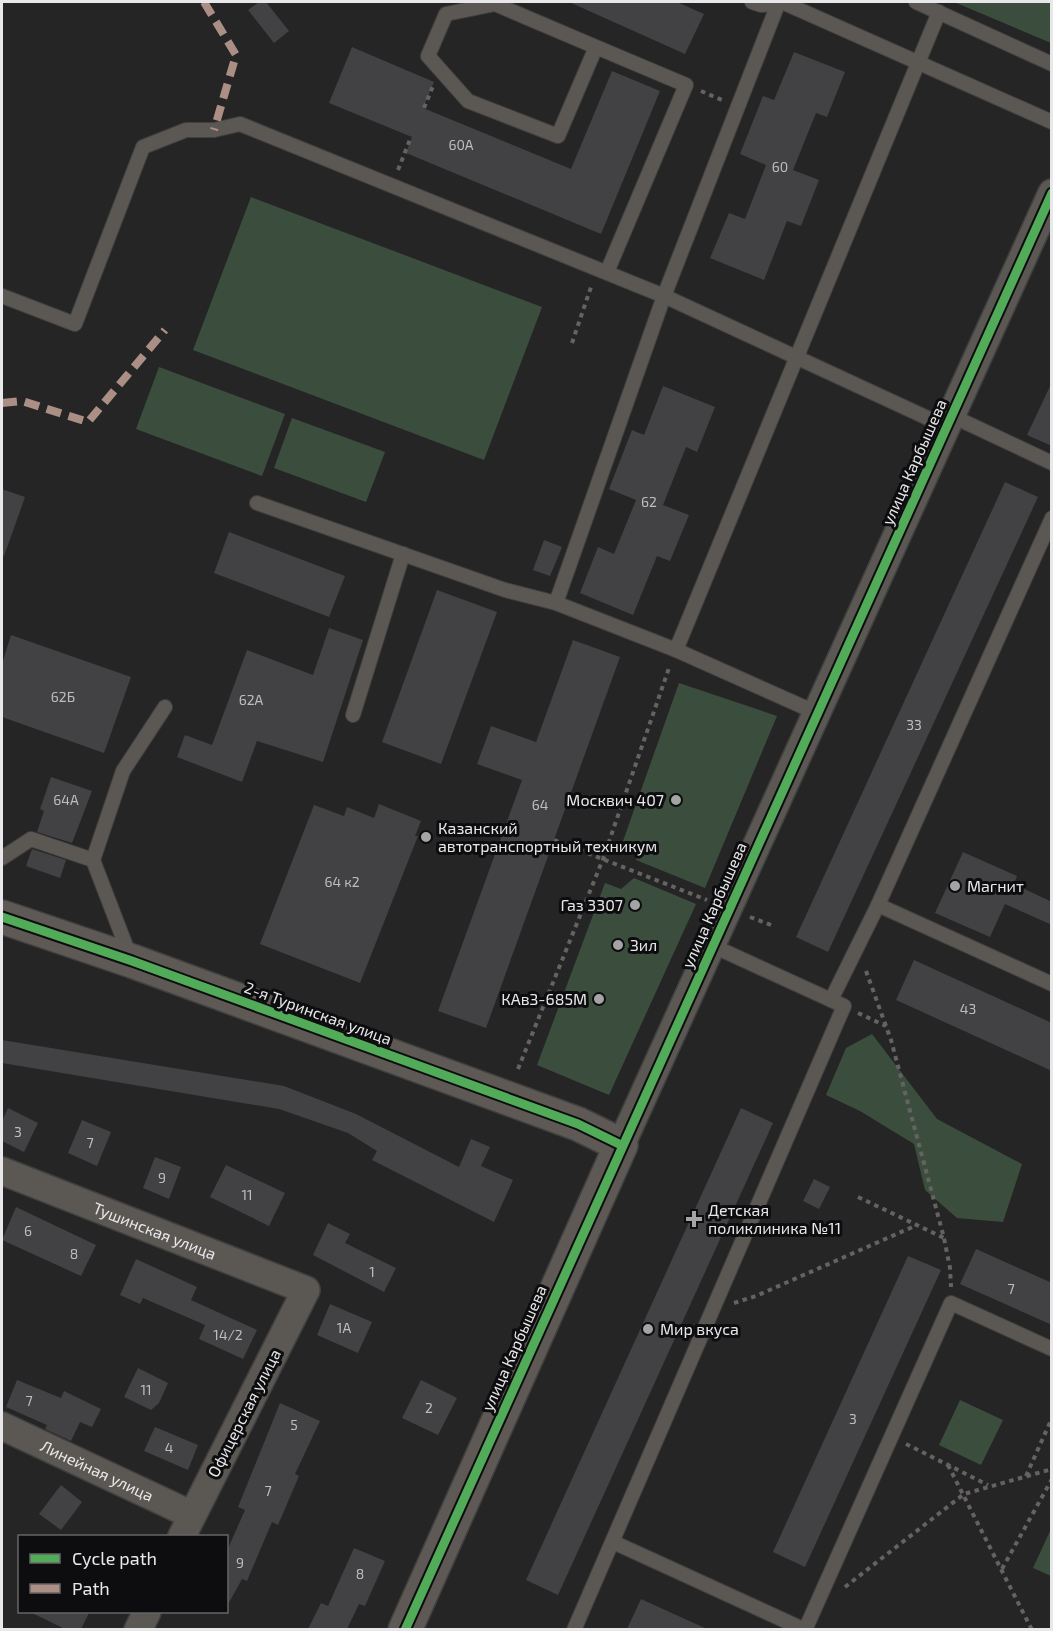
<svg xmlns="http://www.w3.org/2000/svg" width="1053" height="1631" viewBox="0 0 1053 1631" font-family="'Exo 2',sans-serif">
	<rect width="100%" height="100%" fill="#252526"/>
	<g fill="#3b4e3e">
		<polygon points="954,2 1051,2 1051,43"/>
		<polygon points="251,197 542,307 484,460 193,350"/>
		<polygon points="159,367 285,414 262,476 136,429"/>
		<polygon points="292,418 385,452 366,502 274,468"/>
		<polygon points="679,683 777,716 705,888 636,860 636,848 623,841"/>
		<polygon points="634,878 696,904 609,1095 537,1065 605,883 621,889"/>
		<polygon points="872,1034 937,1119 1022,1164 1003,1222 957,1218 925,1190 914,1144 860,1111 826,1095 846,1048"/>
		<polygon points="960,1400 1003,1420 981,1465 939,1445"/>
		<polygon points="1051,1529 1052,1576 1051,1576 1033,1568"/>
	</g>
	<g fill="#424143">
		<polygon points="259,2 266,2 289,31 274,43 248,10"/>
		<polygon points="569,2 677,2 704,14 685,54"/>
		<polygon points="352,47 434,82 423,108 571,169 612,71 660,91 601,234 406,153 412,137 329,103"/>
		<polygon points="794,52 845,72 827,117 816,113 793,170 819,180 801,226 787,221 764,280 710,258 729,213 745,219 766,165 740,154 763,96 774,100"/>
		<polygon points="1052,382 1052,446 1027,435"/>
		<polygon points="663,386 715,407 697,452 686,447 663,505 689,515 670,561 657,556 633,615 580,593 598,547 614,554 636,500 609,489 632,430 644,435"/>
		<polygon points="1005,482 1038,497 828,952 796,937"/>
		<polygon points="2,489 25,497 4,556 2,555"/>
		<polygon points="229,532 345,576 329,617 214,573"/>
		<polygon points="544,540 562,547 550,576 533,570"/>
		<polygon points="437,590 497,612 441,764 382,742"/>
		<polygon points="329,628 363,640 323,762 257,741 242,782 177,757 185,735 212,745 247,650 313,675"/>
		<polygon points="11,635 131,677 104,753 2,717 2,664"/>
		<polygon points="573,640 620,657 486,1028 438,1011 522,780 477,764 491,726 536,742"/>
		<polygon points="51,777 92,791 72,843 37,832 44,811 40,809"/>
		<polygon points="379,804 421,821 415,836 418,836 360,983 260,944 314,805 344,816 347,807 374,818"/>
		<polygon points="32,849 66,860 60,878 26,866"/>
		<polygon points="963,852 1017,876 1014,884 1052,902 1052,925 1005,904 990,937 935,913"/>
		<polygon points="914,960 1052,1023 1052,1071 896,1000"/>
		<polygon points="2,1040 284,1086 356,1114 459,1167 471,1139 490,1147 481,1166 513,1180 494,1222 372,1160 377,1151 348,1133 279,1109 2,1063"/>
		<polygon points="8,1108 38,1123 24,1152 2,1141 2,1121"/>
		<polygon points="741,1108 773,1123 558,1595 526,1580"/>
		<polygon points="82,1120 111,1132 97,1166 68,1153"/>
		<polygon points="155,1157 181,1167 169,1199 143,1188"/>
		<polygon points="226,1165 285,1193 269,1226 210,1197"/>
		<polygon points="814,1179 830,1187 819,1209 803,1201"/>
		<polygon points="16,1207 96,1245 81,1276 2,1240"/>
		<polygon points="328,1223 350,1234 345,1243 396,1268 384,1292 313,1255"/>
		<polygon points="976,1249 1052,1283 1052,1325 960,1284"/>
		<polygon points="908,1256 941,1270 805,1567 773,1552"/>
		<polygon points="136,1259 197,1287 191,1300 257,1330 243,1359 199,1339 205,1325 143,1298 140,1304 120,1295"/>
		<polygon points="330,1304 372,1322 358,1353 317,1335"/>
		<polygon points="138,1368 168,1383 159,1403 151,1410 124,1397"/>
		<polygon points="17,1380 61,1398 64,1391 101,1409 92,1427 80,1422 71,1441 45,1429 47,1425 6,1407"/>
		<polygon points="421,1380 457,1398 438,1435 402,1418"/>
		<polygon points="280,1403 320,1421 295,1474 299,1476 278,1525 272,1522 247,1581 242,1579 226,1608 226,1553 245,1510 238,1507"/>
		<polygon points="155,1427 198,1445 188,1470 144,1451"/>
		<polygon points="61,1485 82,1502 61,1530 39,1514"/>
		<polygon points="354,1548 385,1561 365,1606 359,1604 347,1629 308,1629 321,1603 328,1606"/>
		<polygon points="641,1599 707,1629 627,1629"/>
		<polygon points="28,1611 90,1611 81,1629 65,1629"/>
	</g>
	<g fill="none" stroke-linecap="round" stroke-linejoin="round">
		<g stroke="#404041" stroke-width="16">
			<g id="lane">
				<polyline points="752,2 761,5 778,4"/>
				<polyline points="916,2 1052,64"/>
				<polyline points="596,47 495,4 446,14 428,56 468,101 558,136 596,47 686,85 607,272"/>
				<polyline points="2,296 75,324 143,147 186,130 214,130 240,124 664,296 947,427"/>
				<polyline points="952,416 1052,463"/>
				<polyline points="257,503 505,590 556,603 676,650 817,713"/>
				<polyline points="556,603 664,296 778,4 782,2 1052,122"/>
				<polyline points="676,650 939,12"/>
				<polyline points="353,715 403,554"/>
				<polyline points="2,858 31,839 93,860 131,959"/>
				<polyline points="93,860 123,771 165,707"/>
				<polyline points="878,905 1052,984"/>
				<polyline points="713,946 831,1000 878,905 1052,518"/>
				<polyline points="613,1542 803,1629"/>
				<polyline points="574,1630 844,1006 831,1000"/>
				<polyline points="805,1630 951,1303 1052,1349"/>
			</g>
		</g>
		<g stroke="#404041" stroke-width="30">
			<g id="street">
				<polyline points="621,1145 1052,193"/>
				<path id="s1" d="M2,1171L306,1290L182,1536"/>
				<path id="s2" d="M2,1426L192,1515"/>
				<polyline points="138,1630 147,1612"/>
			</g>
		</g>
		<g stroke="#404041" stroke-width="36">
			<polyline id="secondary" points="2,917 132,961 578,1124 621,1145 405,1630"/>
		</g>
		<g stroke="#656261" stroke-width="4" stroke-dasharray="4.5 4.5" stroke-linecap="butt">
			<polyline points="701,91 722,100"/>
			<polyline points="424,108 433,86"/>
			<polyline points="398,170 411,137"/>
			<polyline points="572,343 592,284"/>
			<polyline points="554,840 707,900"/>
			<polyline points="750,917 771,925"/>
			<polyline points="866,971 891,1040 944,1238 950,1268 951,1287"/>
			<polyline points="858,1013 886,1026"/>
			<polyline points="518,1069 603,859 670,665"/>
			<polyline points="858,1197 944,1238"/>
			<polyline points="734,1303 756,1296 917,1225"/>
			<polyline points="906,1444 988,1485"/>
			<polyline points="948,1465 1032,1630"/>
			<polyline points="1026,1476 1052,1418"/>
			<polyline points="1002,1569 1052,1479"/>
			<polyline points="845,1587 964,1494 1052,1469"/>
		</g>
		<use href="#lane" stroke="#5b5854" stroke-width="14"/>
		<use href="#street" stroke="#5b5854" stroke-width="27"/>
		<use href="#secondary" stroke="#5e5955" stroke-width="33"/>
		<g stroke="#ac8f84" stroke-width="8" stroke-dasharray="15 8" stroke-linecap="butt">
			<polyline points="204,2 236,55 214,130"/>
			<polyline points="2,403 22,401 88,422 165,330"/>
		</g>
		<g stroke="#0d0d0f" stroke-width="13">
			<g id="cycleway">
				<polyline points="2,917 132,961 578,1124 621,1145"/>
				<polyline points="405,1630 1052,193"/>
			</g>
		</g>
		<use href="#cycleway" stroke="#51ab58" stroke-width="9"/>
	</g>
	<g fill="#a4a4a5" stroke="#0d0d0f" stroke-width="2">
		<circle cx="676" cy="800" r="6"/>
		<circle cx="426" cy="837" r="6"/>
		<circle cx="955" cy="886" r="6"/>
		<circle cx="635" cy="905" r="6"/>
		<circle cx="618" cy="945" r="6"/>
		<circle cx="599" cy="999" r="6"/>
		<path d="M691 1210h6v6h6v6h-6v6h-6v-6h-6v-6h6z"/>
		<circle cx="648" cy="1329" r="6"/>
	</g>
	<g text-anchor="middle" stroke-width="6" stroke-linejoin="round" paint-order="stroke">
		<g font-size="14" fill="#bebec0">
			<text x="461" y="150">60А</text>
			<text x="780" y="172">60</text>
			<text x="649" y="507">62</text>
			<text x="63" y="702">62Б</text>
			<text x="251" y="705">62А</text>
			<text x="914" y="730">33</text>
			<text x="66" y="805">64А</text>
			<text x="540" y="810">64</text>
			<text x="342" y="887">64 к2</text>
			<text x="968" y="1014">43</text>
			<text x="18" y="1137">3</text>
			<text x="90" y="1148">7</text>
			<text x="162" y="1183">9</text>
			<text x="247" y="1200">11</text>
			<text x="28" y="1236">6</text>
			<text x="74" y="1259">8</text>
			<text x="372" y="1277">1</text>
			<text x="1011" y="1294">7</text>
			<text x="344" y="1333">1А</text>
			<text x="228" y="1340">14/2</text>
			<text x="146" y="1395">11</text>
			<text x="29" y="1406">7</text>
			<text x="429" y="1413">2</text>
			<text x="853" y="1424">3</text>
			<text x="294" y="1430">5</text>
			<text x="169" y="1453">4</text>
			<text x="268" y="1496">7</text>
			<text x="240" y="1568">9</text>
			<text x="360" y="1579">8</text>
		</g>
		<g font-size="16" fill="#e8e8ea" stroke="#0d0d0f">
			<text transform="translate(914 462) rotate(-66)" y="6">улица Карбышева</text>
			<text transform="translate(714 905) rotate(-66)" y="6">улица Карбышева</text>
			<text transform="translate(318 1013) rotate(20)" y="6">2-я Туринская улица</text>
			<text dy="6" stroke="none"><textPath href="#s1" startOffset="164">Тушинская улица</textPath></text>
			<text transform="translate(514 1348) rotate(-66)" y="6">улица Карбышева</text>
			<text transform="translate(244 1413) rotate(-63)" y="6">Офицерская улица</text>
			<text dy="6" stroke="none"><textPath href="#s2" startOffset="105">Линейная улица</textPath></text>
		</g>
		<g font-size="16" fill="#e8e8ea" stroke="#0d0d0f" text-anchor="start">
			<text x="664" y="806" text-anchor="end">Москвич 407</text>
			<text x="438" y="834">Казанский<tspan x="438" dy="18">автотранспортный техникум</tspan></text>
			<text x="967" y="892">Магнит</text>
			<text x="623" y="911" text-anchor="end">Газ 3307</text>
			<text x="630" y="951">Зил</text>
			<text x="587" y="1005" text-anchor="end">КАвЗ-685М</text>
			<text x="708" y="1216">Детская<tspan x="708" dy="18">поликлиника №11</tspan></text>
			<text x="660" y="1335">Мир вкуса</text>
		</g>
	</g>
	<rect width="1053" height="1631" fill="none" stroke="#e8e8ea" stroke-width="6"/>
	<rect x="18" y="1535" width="210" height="78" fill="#0d0d0f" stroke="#656567" stroke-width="1.5"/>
	<rect x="30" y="1554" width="30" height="9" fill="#51ab58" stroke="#656567" stroke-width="1.5"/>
	<text x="72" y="1565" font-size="18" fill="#e8e8ea">Cycle path</text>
	<rect x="30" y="1584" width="30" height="9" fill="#ac8f84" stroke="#656567" stroke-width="1.5"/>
	<text x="72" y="1595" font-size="18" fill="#e8e8ea">Path</text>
</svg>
